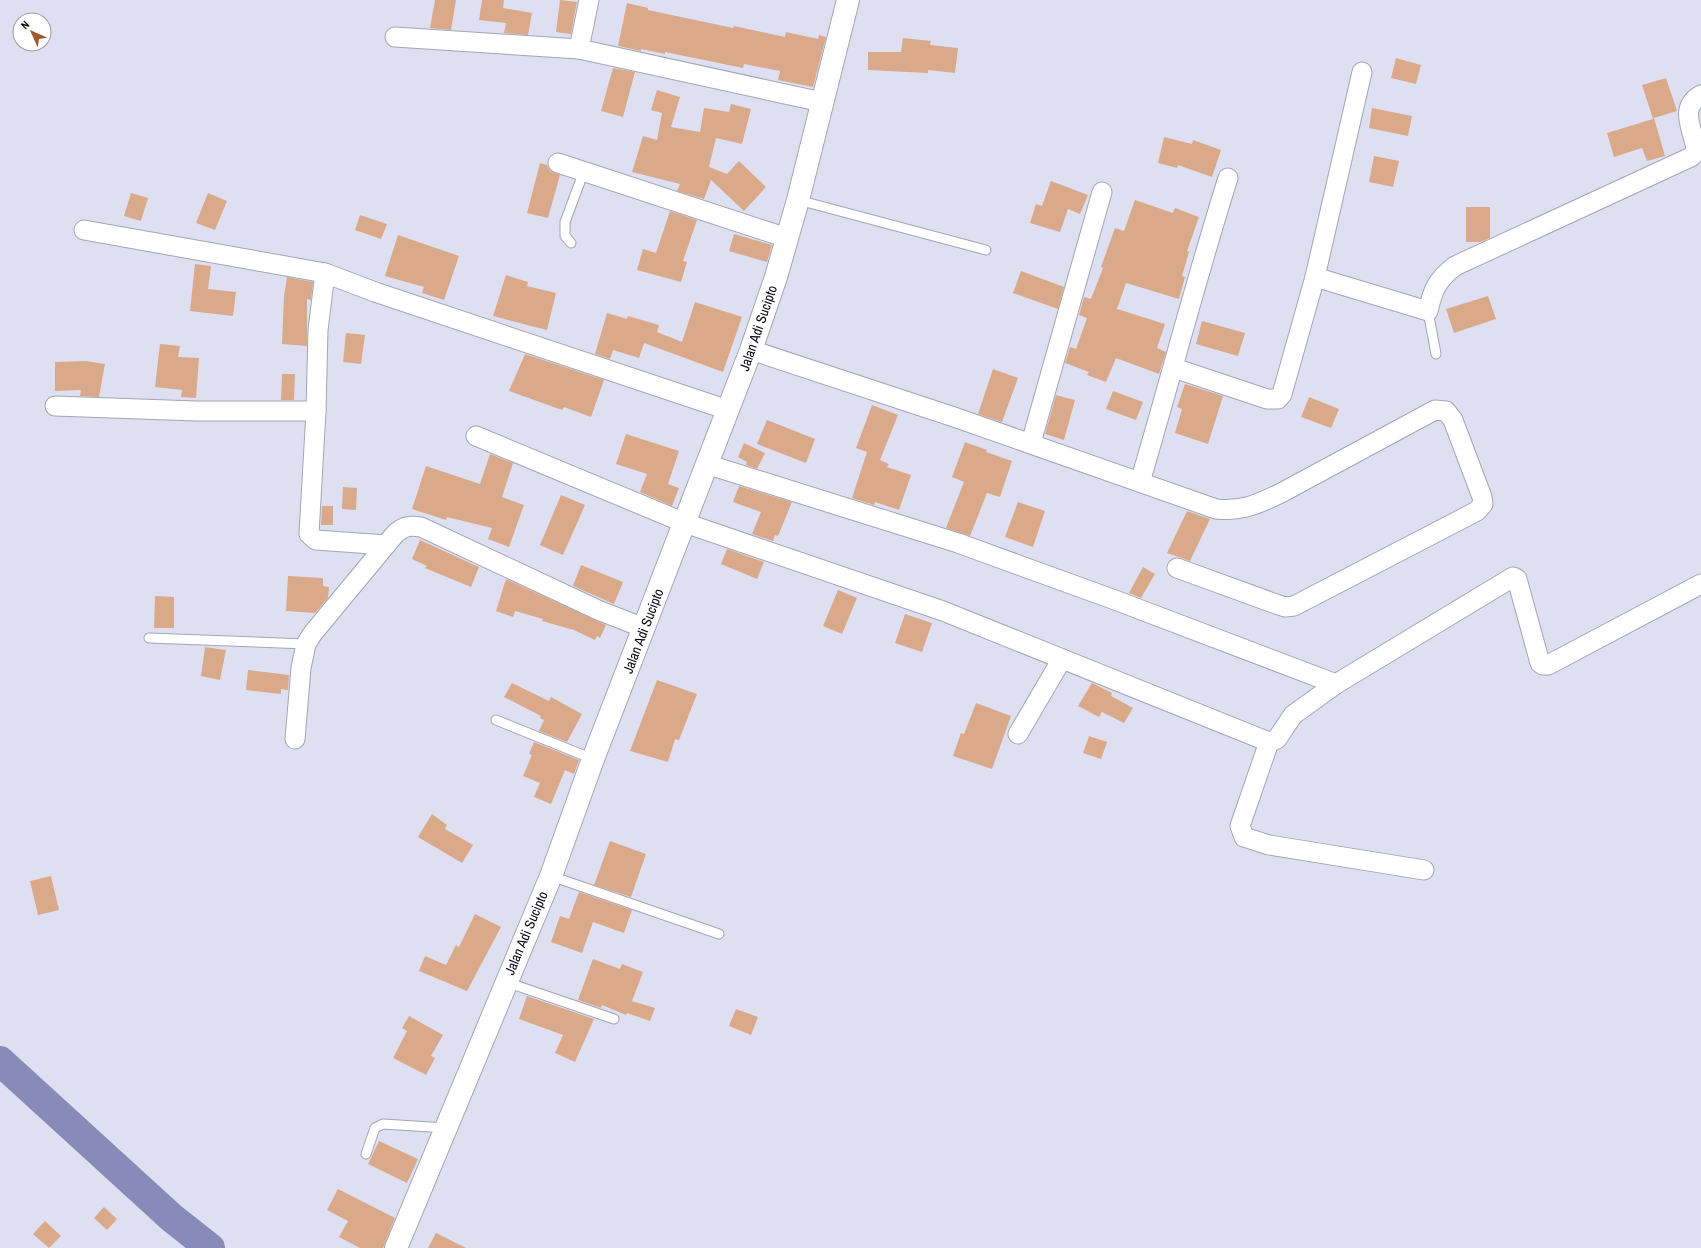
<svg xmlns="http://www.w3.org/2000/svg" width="1701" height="1248" viewBox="0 0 1701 1248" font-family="'Archivo Narrow',sans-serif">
	<rect width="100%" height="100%" fill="#dee0f1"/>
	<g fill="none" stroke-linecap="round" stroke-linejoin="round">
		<polyline stroke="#888bba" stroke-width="30" points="0,1061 172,1218 210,1248"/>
	</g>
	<g fill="#d9a98a">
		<polygon points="435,0 456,0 451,30 430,28"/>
		<polygon points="482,0 504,0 503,8 532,13 528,35 504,33 506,23 479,20"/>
		<polygon points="560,0 577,2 571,34 556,32"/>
		<polygon points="627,3 648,8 648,10 733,28 734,26 785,37 786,32 818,39 819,35 826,37 813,87 778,80 780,71 744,64 743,68 665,52 665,54 641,49 641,51 618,46"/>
		<polygon points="903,38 931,41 930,45 958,48 955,73 928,70 928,73 868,70 868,52 901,52"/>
		<polygon points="1396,58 1421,65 1416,84 1391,78"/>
		<polygon points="613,68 635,72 623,117 601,111"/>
		<polygon points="1666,78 1677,111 1654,118 1665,156 1647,161 1642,148 1614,157 1607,133 1653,119 1642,85"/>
		<polygon points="657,90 680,97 671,127 700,132 704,108 729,112 731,104 751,109 742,144 716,138 709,167 727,174 739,161 766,187 744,211 711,180 704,199 677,191 680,184 632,172 643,136 657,140 662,113 651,110"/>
		<polygon points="1372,108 1412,116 1408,136 1369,128"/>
		<polygon points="1164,137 1192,144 1193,140 1221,150 1212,177 1178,165 1177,168 1158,163"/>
		<polygon points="1374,156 1399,161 1393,187 1369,182"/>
		<polygon points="540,163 547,165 550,171 560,175 548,218 527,213"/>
		<polygon points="1051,181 1088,195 1080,214 1068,209 1060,232 1030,223 1036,204 1042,206"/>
		<polygon points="131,193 148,198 141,221 124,216"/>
		<polygon points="208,193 227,201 215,230 196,223"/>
		<polygon points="1135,200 1173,213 1175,208 1199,217 1187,251 1189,252 1182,276 1185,277 1179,299 1126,283 1117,309 1165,324 1157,348 1166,352 1159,374 1116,358 1106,382 1087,375 1089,372 1065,363 1070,347 1076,349 1087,318 1079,315 1084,297 1091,299 1103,268 1101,267 1115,228 1124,231"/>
		<polygon points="1466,207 1490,207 1490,238 1480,242 1466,242"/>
		<polygon points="670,211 697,220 683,261 687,262 681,282 637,270 643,249 656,253"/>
		<polygon points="360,215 387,224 381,239 355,230"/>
		<polygon points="734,234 772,245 767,262 729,251"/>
		<polygon points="398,235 459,256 444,300 422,293 424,287 385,276"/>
		<polygon points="195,264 211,266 208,289 236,292 233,316 190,311"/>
		<polygon points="1021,271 1064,287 1058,309 1013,293"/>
		<polygon points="506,275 528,282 527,286 556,293 547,330 493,316"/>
		<polygon points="287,277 313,282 311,300 307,299 307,346 282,344 284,296"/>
		<polygon points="1488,296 1496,319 1454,333 1446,309"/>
		<polygon points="695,302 742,317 723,372 644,343 639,358 613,350 610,359 595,354 607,313 627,319 628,316 659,325 657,332 682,342"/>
		<polygon points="1202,321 1245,333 1238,356 1196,344"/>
		<polygon points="346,333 365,335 361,364 343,362"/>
		<polygon points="160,344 180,346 178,357 199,358 196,398 181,397 182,390 155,387"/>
		<polygon points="525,354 604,380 591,417 564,407 562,410 509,391"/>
		<polygon points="86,361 105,364 99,397 80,396 81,390 55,391 55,362"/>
		<polygon points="993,369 1018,378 1002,422 978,414"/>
		<polygon points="282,374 295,374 294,400 281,400"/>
		<polygon points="1185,384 1223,396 1208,444 1175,433 1182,409 1177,407"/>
		<polygon points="1113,391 1143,402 1136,420 1106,409"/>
		<polygon points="1056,395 1075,400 1064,440 1045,434"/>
		<polygon points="1309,397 1339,409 1331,428 1301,417"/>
		<polygon points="872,405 898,415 880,460 889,464 887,467 911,475 899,510 875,502 874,505 852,498 867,452 856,448"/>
		<polygon points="767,420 815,439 806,463 757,444"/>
		<polygon points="626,434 679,451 668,484 679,488 672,506 640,492 647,474 616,464"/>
		<polygon points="965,442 987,450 986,452 1012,461 1000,497 987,493 970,536 946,528 964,482 952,477"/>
		<polygon points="744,443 765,453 757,469 746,465 747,462 738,457"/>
		<polygon points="490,454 513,463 502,497 524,505 509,547 488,539 492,528 447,517 446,520 412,509 426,466 480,484"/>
		<polygon points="739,486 792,502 778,536 775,535 773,541 752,534 761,512 733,502"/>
		<polygon points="343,487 357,488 356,510 342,509"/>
		<polygon points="561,495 585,505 563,555 540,545"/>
		<polygon points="1018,502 1045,511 1033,547 1005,537"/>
		<polygon points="322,506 333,506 333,525 321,525"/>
		<polygon points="1187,511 1210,519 1190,561 1167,553"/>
		<polygon points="420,540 479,567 471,587 425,568 427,566 412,559"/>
		<polygon points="727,549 764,562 757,579 721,564"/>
		<polygon points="581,565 623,582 614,604 573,586"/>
		<polygon points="1143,567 1155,574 1141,598 1129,593"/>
		<polygon points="288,576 323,578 323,586 329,587 328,598 315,613 286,611"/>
		<polygon points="506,579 606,625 600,638 597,636 595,640 574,630 542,621 543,619 515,611 513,617 496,611"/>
		<polygon points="838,590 857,598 842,634 823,626"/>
		<polygon points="155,596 174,597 174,628 154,628"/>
		<polygon points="905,614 932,623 922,652 895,643"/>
		<polygon points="205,647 226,650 220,680 201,676"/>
		<polygon points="248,670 289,675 288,690 281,689 281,694 246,690"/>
		<polygon points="657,680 697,694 679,740 675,739 668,762 630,751"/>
		<polygon points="512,683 549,701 551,697 582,714 567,742 539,731 544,720 540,718 541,716 504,697"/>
		<polygon points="1092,683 1112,693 1111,696 1133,708 1124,723 1102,712 1099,717 1078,706"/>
		<polygon points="976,703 1011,716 992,769 953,756 961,733 964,734"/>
		<polygon points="1089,736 1107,742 1101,759 1083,753"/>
		<polygon points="534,742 579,760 574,774 565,770 551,804 534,797 540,783 523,776 532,755 529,754"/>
		<polygon points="432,814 447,825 445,829 473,845 462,863 418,837"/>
		<polygon points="610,841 646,854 631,897 594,885"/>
		<polygon points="51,876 59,910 38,915 30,881"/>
		<polygon points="579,892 632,910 624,933 593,922 582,953 551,942 560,916 569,919"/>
		<polygon points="475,914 501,927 467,991 419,971 425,956 446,965 456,945 459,947"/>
		<polygon points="593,959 620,969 622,964 643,972 632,1001 655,1008 650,1021 627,1013 626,1015 602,1005 601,1008 578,1000"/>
		<polygon points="527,996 594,1019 575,1062 555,1053 563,1035 519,1019"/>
		<polygon points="736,1009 758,1017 751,1035 729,1026"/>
		<polygon points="409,1016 443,1035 431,1056 435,1058 426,1075 393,1058 407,1031 402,1028"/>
		<polygon points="379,1141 418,1159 407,1183 368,1164"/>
		<polygon points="338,1189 395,1218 383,1248 360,1248 339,1237 348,1221 327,1210"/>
		<polygon points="104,1207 117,1219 107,1230 94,1218"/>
		<polygon points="45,1221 61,1236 49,1248 33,1234"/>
		<polygon points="436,1233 466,1248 428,1248"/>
	</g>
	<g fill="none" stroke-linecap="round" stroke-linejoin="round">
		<g stroke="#a4a5b5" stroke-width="11">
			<g id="lane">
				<polyline points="798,200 986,250"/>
				<polyline points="571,243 565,236 565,222 584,171"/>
				<polyline points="1428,311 1436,354"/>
				<polyline points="149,638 306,644"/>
				<polyline points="496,720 593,759"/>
				<polyline points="551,876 719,934"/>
				<polyline points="506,982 614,1019"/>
				<polyline points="366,1154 375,1128 383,1124 446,1128"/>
			</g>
		</g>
		<g stroke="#a4a5b5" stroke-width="21">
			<g id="street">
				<polyline points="589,0 579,49 822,102"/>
				<polyline points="395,37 579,49"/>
				<polyline points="558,163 787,238"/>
				<polyline points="84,230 325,273 375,292 728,410"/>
				<path d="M1315,277L1428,311C1433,289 1437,280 1455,266L1691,157L1695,153L1696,148C1692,128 1679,107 1701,95"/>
				<path d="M751,350L954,417L1216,509C1241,512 1258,504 1281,493L1435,410L1446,411L1453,420L1482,497L1483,504L1477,511L1294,606L1285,607L1276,604L1177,568"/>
				<polyline points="1174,368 1267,399 1278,399 1282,394 1315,277 1362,72"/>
				<polyline points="55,406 196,411 316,411 318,330 325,273"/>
				<polyline points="316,411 309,534 316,540 386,545"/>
				<polyline points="476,436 685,523 943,611 1269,742 1277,739 1293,715 1336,684 1513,577 1517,579 1540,663 1543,665 1548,665 1701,584"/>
				<polyline points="1031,443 1102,192"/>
				<polyline points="706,464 958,543 1115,600 1336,684"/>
				<path d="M1140,482C1170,381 1196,279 1228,178"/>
				<polyline points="1018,734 1062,659"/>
				<path d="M295,739L301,668L306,644L313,633L395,534C404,526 410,525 421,527L598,610L644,628"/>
				<polyline points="1269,742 1240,826 1244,837 1269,845 1424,870"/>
			</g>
		</g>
		<g stroke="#a4a5b5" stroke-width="24">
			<polyline id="secondary" points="396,1248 551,876 593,759 751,350 776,277 798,200 848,0"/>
		</g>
		<use href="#lane" stroke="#fff" stroke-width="9"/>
		<use href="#street" stroke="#fff" stroke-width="19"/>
		<use href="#secondary" stroke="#fff" stroke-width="22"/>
	</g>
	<g text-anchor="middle" stroke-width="3" stroke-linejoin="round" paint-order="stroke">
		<g font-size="14" fill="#0a0b10" stroke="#fff">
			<text transform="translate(758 328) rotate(-71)" y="5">Jalan Adi Sucipto</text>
			<text transform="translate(643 631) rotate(-69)" y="5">Jalan Adi Sucipto</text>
			<text transform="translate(526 933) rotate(-67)" y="5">Jalan Adi Sucipto</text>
		</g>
	</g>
	<g transform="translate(32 32) rotate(315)"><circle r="19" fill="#ffffff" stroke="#9d9d9f"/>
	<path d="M0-3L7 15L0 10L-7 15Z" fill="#9d5b29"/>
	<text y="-6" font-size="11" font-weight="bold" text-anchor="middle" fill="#0a0b10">N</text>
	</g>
</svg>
